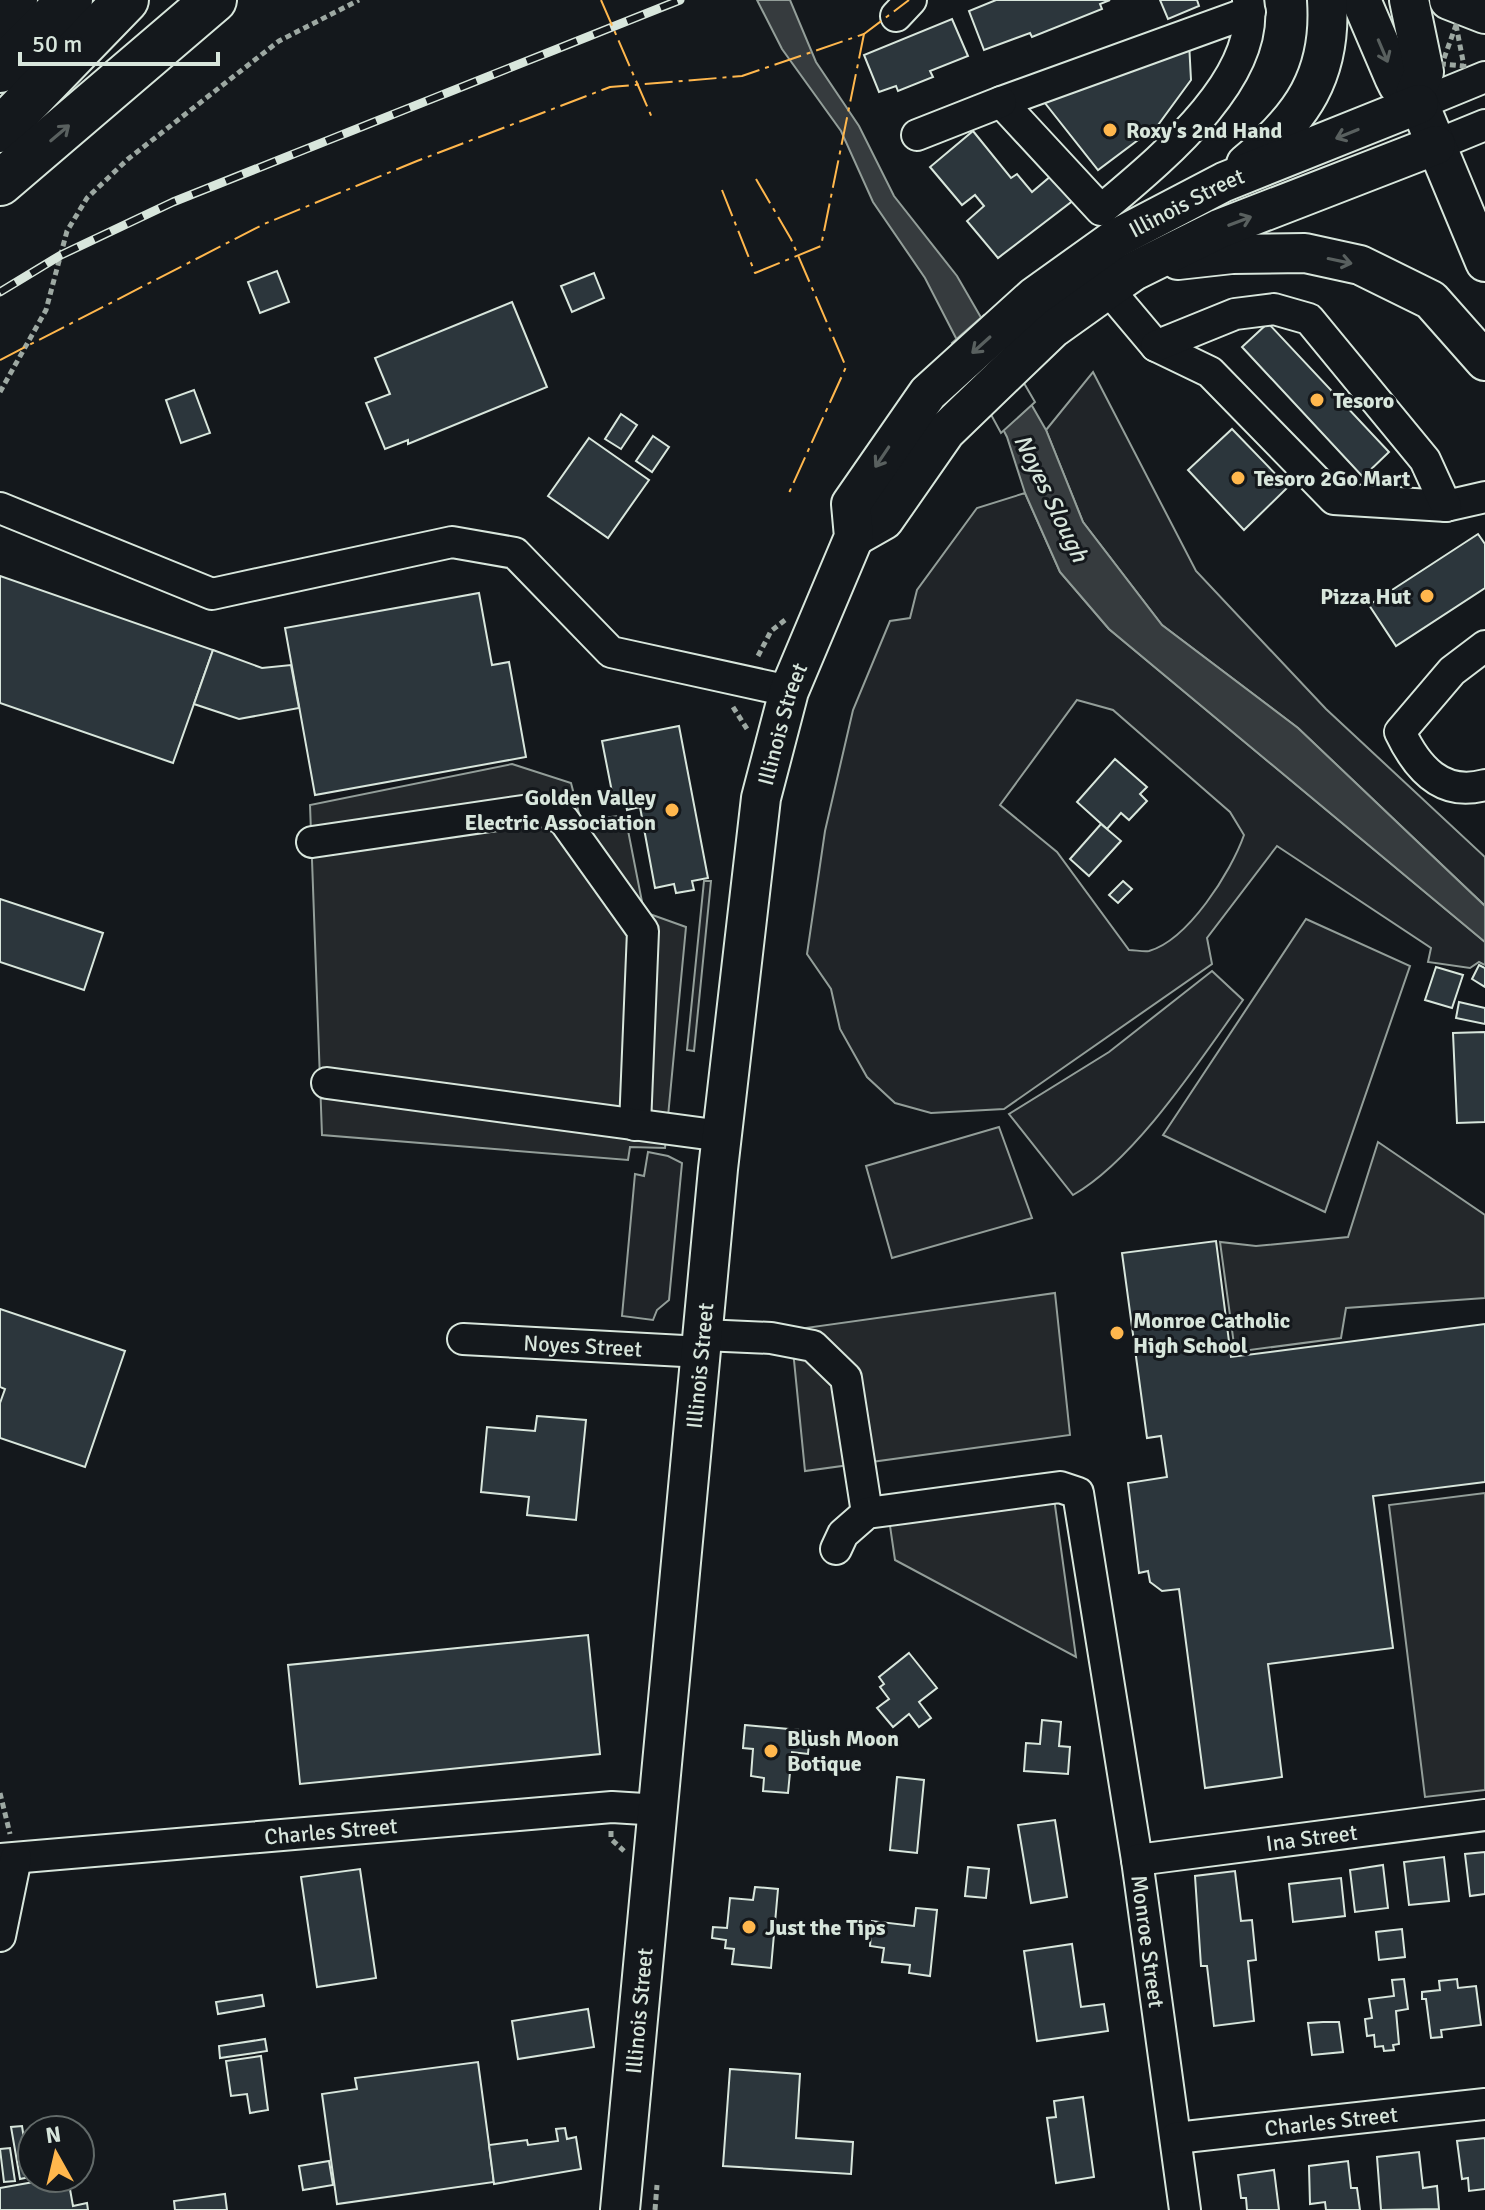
<svg xmlns="http://www.w3.org/2000/svg" width="1485" height="2210" viewBox="0 0 1485 2210" font-family="Signika,sans-serif">
	<rect width="100%" height="100%" fill="#14181c"/>
	<g fill="#202428" stroke="#939e99" stroke-width="2" fill-rule="evenodd">
		<polygon points="1093,372 1196,571 1326,709 1485,857 1485,906 1298,728 1162,625 1083,522 1046,430"/>
		<path d="M1025,493L1060,572L1109,629L1485,942V965L1479,962L1470,968L1428,962L1431,948L1277,846L1207,938L1212,964L1004,1109L931,1113L895,1103L867,1077L840,1029L831,989L807,954L825,831L853,710L890,621L910,618L917,590L977,508ZM1077,700L1113,710L1230,812L1244,835C1231,872 1188,940 1149,951C1144,952 1135,950 1129,950L1057,852L1000,805Z"/>
		<polygon points="704,881 711,881 694,1051 687,1050"/>
		<polygon points="1306,919 1410,966 1325,1212 1163,1135"/>
		<path d="M1212,971L1243,1000C1200,1060 1136,1159 1073,1195L1009,1114L1109,1052Z"/>
		<polygon points="999,1127 1032,1218 892,1258 866,1166"/>
		<polygon points="648,1152 668,1156 682,1163 669,1300 657,1310 653,1320 622,1316 635,1174 644,1176"/>
	</g>
	<g fill="#24282b" stroke="#939e99" stroke-width="2">
		<polygon points="512,764 571,783 581,821 625,815 644,912 686,927 665,1148 630,1147 628,1160 322,1135 310,805"/>
		<polygon points="1378,1142 1485,1215 1485,1298 1346,1308 1341,1338 1235,1352 1220,1242 1256,1246 1348,1237"/>
		<polygon points="1055,1293 1070,1435 805,1471 791,1330"/>
		<polygon points="1485,1493 1485,1790 1425,1797 1389,1505"/>
		<polygon points="1054,1498 1076,1657 895,1560 889,1519"/>
	</g>
	<polygon fill="#363b3e" stroke="#939e99" stroke-width="2" points="757,0 790,0 816,62 859,126 894,196 957,276 1046,430 1083,522 1162,625 1298,728 1485,906 1485,942 1109,629 1060,572 1025,493 1007,437 925,278 873,202 841,131 782,49"/>
	<polygon fill="#14181c" stroke="#939e99" stroke-width="2" points="984,315 1035,402 1001,433 952,343"/>
	<g fill="#2c363c" stroke="#d8e6dc" stroke-width="2">
		<polygon points="996,0 1110,0 1100,4 1102,9 1032,37 1030,33 984,50 969,11"/>
		<polygon points="1160,0 1197,0 1199,6 1168,19"/>
		<polygon points="952,19 968,56 930,71 933,77 898,91 896,86 879,92 864,55"/>
		<polygon points="1189,42 1191,80 1158,125 1098,170 1041,98"/>
		<polygon points="973,131 1011,178 1017,174 1032,192 1058,170 1079,196 998,258 967,221 984,206 975,195 962,205 930,167"/>
		<polygon points="277,271 289,302 260,313 248,282"/>
		<polygon points="594,273 604,298 572,312 561,286"/>
		<polygon points="512,302 547,387 408,444 408,440 385,449 366,403 390,394 375,358"/>
		<polygon points="1268,323 1389,452 1363,477 1242,347"/>
		<polygon points="194,390 210,433 181,443 166,400"/>
		<polygon points="621,414 637,425 621,449 605,439"/>
		<polygon points="1232,429 1288,487 1244,530 1188,470"/>
		<polygon points="653,436 669,447 652,472 636,461"/>
		<polygon points="589,438 649,480 608,538 548,496"/>
		<polygon points="1478,534 1485,544 1485,588 1396,646 1369,605"/>
		<polygon points="0,576 213,650 173,763 0,703"/>
		<polygon points="479,593 492,665 509,662 526,757 315,795 285,628"/>
		<polygon points="213,650 262,668 291,665 299,708 239,719 194,704"/>
		<polygon points="679,726 708,878 692,881 694,890 676,893 674,884 655,888 640,807 627,810 624,795 613,797 602,741"/>
		<polygon points="1115,759 1147,787 1140,794 1147,801 1129,820 1121,813 1107,829 1077,802"/>
		<polygon points="1101,824 1121,841 1089,876 1070,859"/>
		<polygon points="1123,881 1132,889 1118,903 1109,895"/>
		<polygon points="0,899 103,933 84,990 0,962"/>
		<polygon points="1479,965 1485,968 1485,987 1472,979"/>
		<polygon points="1436,967 1463,975 1452,1008 1425,1000"/>
		<polygon points="1459,1002 1485,1008 1485,1024 1456,1018"/>
		<polygon points="1485,1032 1485,1122 1457,1123 1453,1033"/>
		<polygon points="1216,1241 1231,1357 1485,1324 1485,1482 1373,1496 1393,1648 1268,1664 1282,1777 1205,1788 1179,1589 1162,1591 1150,1582 1148,1571 1139,1573 1128,1483 1167,1477 1161,1436 1147,1438 1122,1253"/>
		<polygon points="0,1309 125,1351 85,1467 0,1438 0,1403 5,1389 0,1387"/>
		<polygon points="537,1416 586,1420 576,1520 527,1515 529,1497 481,1492 487,1427 535,1431"/>
		<polygon points="588,1635 600,1754 300,1784 288,1665"/>
		<polygon points="909,1653 937,1688 919,1702 931,1718 919,1727 909,1714 893,1727 877,1708 889,1699 880,1687 884,1684 879,1677"/>
		<polygon points="1042,1720 1061,1722 1059,1746 1070,1747 1068,1774 1024,1771 1026,1743 1040,1744"/>
		<polygon points="745,1725 810,1731 808,1754 792,1752 788,1793 763,1791 764,1778 751,1776 753,1749 743,1748"/>
		<polygon points="897,1777 924,1780 917,1853 890,1850"/>
		<polygon points="1055,1820 1067,1897 1031,1903 1018,1825"/>
		<polygon points="1485,1852 1485,1894 1470,1896 1465,1854"/>
		<polygon points="1444,1857 1449,1901 1409,1905 1404,1862"/>
		<polygon points="1383,1865 1388,1908 1355,1912 1350,1870"/>
		<polygon points="968,1867 989,1869 986,1898 965,1896"/>
		<polygon points="360,1869 376,1978 317,1987 301,1877"/>
		<polygon points="1235,1871 1241,1921 1252,1920 1256,1960 1248,1961 1254,2021 1214,2026 1207,1966 1201,1966 1195,1876"/>
		<polygon points="1341,1878 1345,1916 1293,1922 1289,1884"/>
		<polygon points="755,1887 778,1889 771,1968 732,1964 734,1949 725,1948 726,1940 712,1938 713,1927 727,1928 730,1898 753,1900"/>
		<polygon points="916,1908 937,1910 930,1976 909,1973 910,1965 882,1962 884,1948 870,1946 872,1921 914,1926"/>
		<polygon points="1402,1929 1405,1957 1379,1960 1376,1932"/>
		<polygon points="1072,1944 1081,2007 1104,2004 1108,2031 1037,2041 1024,1951"/>
		<polygon points="1404,1979 1408,2009 1396,2011 1399,2044 1393,2045 1394,2050 1384,2051 1383,2046 1375,2047 1374,2035 1367,2036 1365,2019 1372,2018 1369,1999 1394,1996 1392,1980"/>
		<polygon points="1457,1979 1458,1988 1476,1986 1481,2025 1441,2030 1442,2037 1431,2038 1426,1999 1422,1999 1422,1992 1440,1990 1439,1981"/>
		<polygon points="262,1995 264,2006 218,2014 216,2002"/>
		<polygon points="588,2009 594,2047 518,2059 512,2021"/>
		<polygon points="1323,2022 1339,2022 1343,2052 1312,2055 1308,2023"/>
		<polygon points="265,2039 267,2051 220,2058 219,2046"/>
		<polygon points="261,2056 268,2110 250,2113 247,2094 231,2096 226,2061"/>
		<polygon points="478,2062 494,2182 337,2204 322,2094 357,2089 355,2078"/>
		<polygon points="730,2069 800,2074 796,2138 853,2142 851,2174 723,2166"/>
		<polygon points="1083,2097 1094,2177 1056,2183 1047,2118 1056,2117 1054,2101"/>
		<polygon points="22,2126 30,2177 20,2179 11,2127"/>
		<polygon points="565,2128 567,2139 576,2137 581,2169 494,2184 489,2145 527,2140 528,2145 558,2141 556,2129"/>
		<polygon points="1485,2138 1485,2189 1469,2191 1468,2178 1462,2179 1457,2141"/>
		<polygon points="10,2148 15,2181 4,2182 0,2149"/>
		<polygon points="1419,2152 1423,2188 1437,2186 1439,2209 1381,2210 1377,2157"/>
		<polygon points="329,2161 333,2185 303,2190 299,2166"/>
		<polygon points="1348,2161 1351,2188 1357,2188 1360,2210 1326,2210 1325,2202 1310,2204 1309,2166"/>
		<polygon points="1274,2170 1279,2210 1247,2210 1246,2198 1241,2198 1238,2175"/>
		<polygon points="56,2178 68,2178 73,2206 87,2203 88,2210 0,2210 0,2188"/>
		<polygon points="225,2194 227,2210 175,2210 174,2201"/>
	</g>
	<g fill="none" stroke-linecap="round" stroke-linejoin="round">
		<g stroke="#d8e6dc" stroke-width="34">
			<g id="minor">
				<path d="M1248,0C1263,79 1154,165 1101,210L1001,102L1250,12"/>
				<polyline points="896,16 911,0"/>
				<polyline points="1419,104 1485,77"/>
				<polyline points="917,135 1001,102"/>
				<polyline points="1436,145 1485,125"/>
				<polyline points="1108,289 1156,346 1210,372 1334,499 1446,506 1485,497"/>
				<polyline points="1156,346 1235,314 1274,309 1309,319 1425,460 1446,506"/>
				<polyline points="0,508 212,594 452,542 515,553 611,652 789,691"/>
				<path d="M1485,646L1452,671L1400,732C1417,768 1442,797 1485,785"/>
				<polyline points="312,842 537,809 563,819 643,931 635,1125"/>
				<polyline points="327,1083 722,1136"/>
				<polyline points="703,1335 771,1338 813,1346 846,1378 867,1513"/>
				<path id="s1" d="M463,1339L702,1352"/>
				<path id="s2" d="M836,1549L843,1534L867,1513L1060,1487L1078,1493L1137,1860L1185,2210"/>
				<path id="s3" d="M0,1859L612,1807L660,1810"/>
				<path id="s4" d="M1137,1860L1485,1815"/>
				<polyline points="0,1936 16,1858"/>
				<path id="s5" d="M1176,2138L1485,2104"/>
			</g>
		</g>
		<g stroke="#d8e6dc" stroke-width="42">
			<g id="major">
				<polyline points="1361,0 1394,77 1398,85 1415,94 1485,262"/>
				<polyline points="1409,0 1424,72 1415,94"/>
				<polyline points="1449,0 1485,14"/>
				<path d="M1246,164C1302,118 1332,75 1327,0"/>
				<polyline points="1178,260 1232,254 1305,253 1360,265 1431,300 1485,361"/>
				<polyline points="854,537 884,520 946,431 1052,329 1108,289 1134,271 1219,229 1436,145"/>
				<path id="s6" d="M620,2210L718,1169L761,798L789,691L854,537L851,504L928,393L1034,297L1115,239L1224,182L1419,104"/>
			</g>
		</g>
		<g stroke="#d8e6dc" stroke-width="48">
			<g id="highway">
				<polyline points="0,17 15,0"/>
				<polyline points="0,70 70,0"/>
				<polyline points="0,130 126,0"/>
				<polyline points="0,183 214,0"/>
			</g>
		</g>
		<g stroke="#9da8a2" stroke-width="5" stroke-dasharray="6 4" stroke-linecap="butt">
			<polygon points="1456,25 1464,66 1442,64"/>
			<polyline points="0,392 46,310 67,231 87,198 128,159 279,41 359,0"/>
			<polyline points="758,656 771,631 785,620"/>
			<polyline points="733,707 747,729"/>
			<polyline points="0,1793 10,1834"/>
			<polyline points="611,1831 611,1839 624,1851"/>
			<polyline points="655,2210 657,2185"/>
		</g>
		<use href="#minor" stroke="#14181c" stroke-width="30"/>
		<use href="#major" stroke="#14181c" stroke-width="38"/>
		<use href="#highway" stroke="#14181c" stroke-width="44"/>
		<g stroke="#d8e6dc" stroke-width="9">
			<polyline id="rail" points="0,292 61,255 173,202 680,0"/>
		</g>
		<use href="#rail" stroke="#14181c" stroke-width="6" stroke-dasharray="18" stroke-linecap="butt"/>
		<g stroke="#ffb74d" stroke-width="2" stroke-dasharray="28 6 4 6" stroke-linecap="butt">
			<polyline points="601,0 653,120"/>
			<polyline points="756,179 791,239 846,367 788,495"/>
			<polyline points="722,190 755,273 821,246 864,34"/>
			<polyline points="0,360 264,224 417,161 610,87 742,76 864,34 909,0"/>
		</g>
	</g>
	<defs><path id="oneway-shaft" d="M-6 0H5M1.5-3L5.5 0L1.5 3" fill="none" stroke-width="1.6" stroke-linecap="round" stroke-linejoin="round" transform="scale(2)"/></defs>
	<g stroke="#59605f">
		<use href="#oneway-shaft" transform="translate(1383 51) rotate(67)"/>
		<use href="#oneway-shaft" transform="translate(60 133) rotate(-40)"/>
		<use href="#oneway-shaft" transform="translate(1347 134) rotate(158)"/>
		<use href="#oneway-shaft" transform="translate(1240 221) rotate(-21)"/>
		<use href="#oneway-shaft" transform="translate(1340 261) rotate(12)"/>
		<use href="#oneway-shaft" transform="translate(981 345) rotate(138)"/>
		<use href="#oneway-shaft" transform="translate(882 457) rotate(124)"/>
	</g>
	<g fill="#ffb74d" stroke="#14181c" stroke-width="3">
		<circle cx="1110" cy="130" r="8"/>
		<circle cx="1317" cy="400" r="8"/>
		<circle cx="1238" cy="478" r="8"/>
		<circle cx="1427" cy="596" r="8"/>
		<circle cx="672" cy="810" r="8"/>
		<circle cx="1117" cy="1333" r="8"/>
		<circle cx="771" cy="1751" r="8"/>
		<circle cx="749" cy="1927" r="8"/>
	</g>
	<g text-anchor="middle" stroke-width="6" stroke-linejoin="round" paint-order="stroke">
		<g font-size="22" font-weight="bold" fill="#d8e6dc" stroke="#14181c" text-anchor="start">
			<text x="1126" y="138">Roxy's 2nd Hand</text>
			<text x="1333" y="408">Tesoro</text>
			<text x="1254" y="486">Tesoro 2Go Mart</text>
			<text x="1411" y="604" text-anchor="end">Pizza Hut</text>
			<text x="656" y="805" text-anchor="end">Golden Valley<tspan x="656" dy="25">Electric Association</tspan></text>
			<text x="1133" y="1328">Monroe Catholic<tspan x="1133" dy="25">High School</tspan></text>
			<text x="787" y="1746">Blush Moon<tspan x="787" dy="25">Botique</tspan></text>
			<text x="765" y="1935">Just the Tips</text>
		</g>
		<g font-size="22" fill="#d8e6dc" stroke="#14181c">
			<text dy="8" stroke="none"><textPath href="#s6" startOffset="2188">Illinois Street</textPath></text>
			<text dy="8" stroke="none"><textPath href="#s6" startOffset="1496">Illinois Street</textPath></text>
			<text dy="8" stroke="none"><textPath href="#s1" startOffset="120">Noyes Street</textPath></text>
			<text dy="8" stroke="none"><textPath href="#s6" startOffset="848">Illinois Street</textPath></text>
			<text dy="8" stroke="none"><textPath href="#s3" startOffset="332">Charles Street</textPath></text>
			<text dy="8" stroke="none"><textPath href="#s4" startOffset="176">Ina Street</textPath></text>
			<text dy="8" stroke="none"><textPath href="#s2" startOffset="716">Monroe Street</textPath></text>
			<text dy="8" stroke="none"><textPath href="#s6" startOffset="200">Illinois Street</textPath></text>
			<text dy="8" stroke="none"><textPath href="#s5" startOffset="156">Charles Street</textPath></text>
		</g>
		<g font-size="24" font-style="italic" fill="#d8e6dc" stroke="#14181c">
			<text transform="translate(1051 498) rotate(64)" y="8">Noyes Slough</text>
		</g>
	</g>
	<g transform="translate(56 2154) rotate(352)"><circle r="38" fill="#14181c" stroke="#626a69" stroke-width="2"/>
	<path d="M0-6L14 30L0 20L-14 30Z" fill="#ffb74d"/>
	<text y="-12" font-size="22" font-weight="bold" text-anchor="middle" fill="#d8e6dc">N</text>
	</g>
	<path d="M20 52v12h198v-12" fill="none" stroke="#d8e6dc" stroke-width="4"/>
	<text x="32" y="52" font-size="24" fill="#d8e6dc" stroke="#14181c" stroke-width="6" paint-order="stroke">50 m</text>
</svg>
